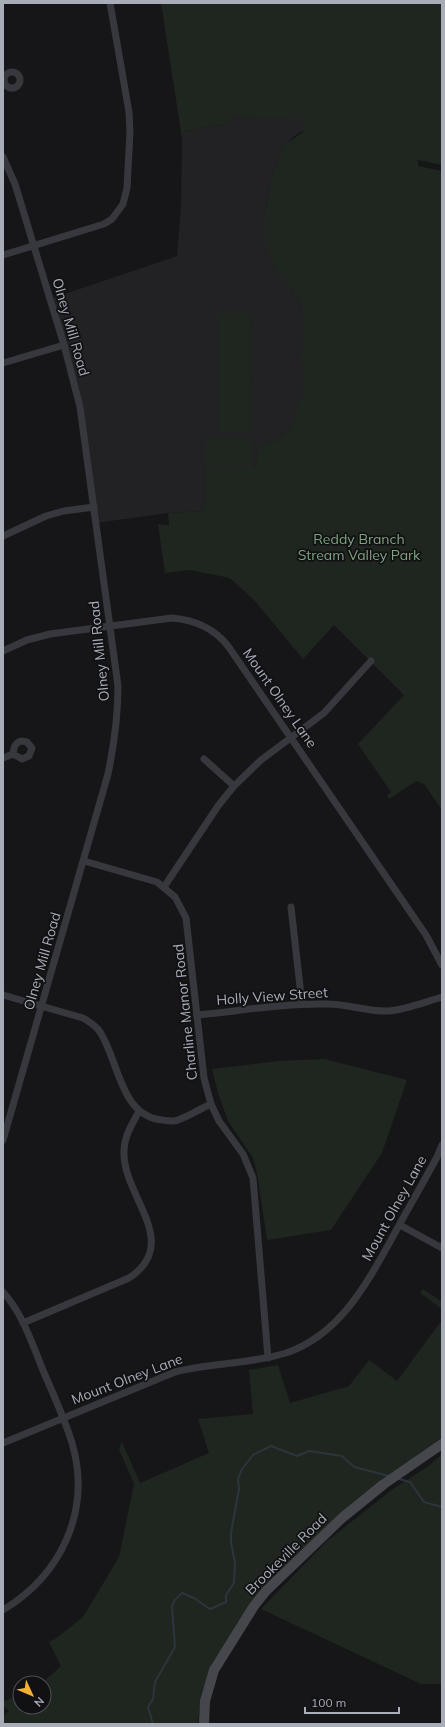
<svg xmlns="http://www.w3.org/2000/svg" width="445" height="1727" viewBox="0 0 445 1727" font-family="Mulish,sans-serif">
	<rect width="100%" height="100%" fill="#161618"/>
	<polygon fill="#222225" points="247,53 317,121 292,138 282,150 271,179 265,214 291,290 304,312 307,377 300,405 291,426 276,440 258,447 255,468 205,468 204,511 168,513 96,523 80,407 50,299 177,256 181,207 182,142 181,132 229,123"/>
	<g fill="#1e261f">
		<polygon points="161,3 442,3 442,165 418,160 418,166 442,171 442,810 424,784 416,781 389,799 387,796 391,792 358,744 404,695 334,625 303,659 255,601 230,578 190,570 165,573 158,524 169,525 168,513 204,511 205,468 255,468 258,447 276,440 291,426 304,389 304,367 300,357 303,342 303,310 291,290 275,268 265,246 265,214 271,179 283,146 303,132 303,119 231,116 229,123 181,132"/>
		<polygon points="250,312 251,432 219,432 219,313"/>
		<polygon points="204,438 252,438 252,467 205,467"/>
		<polygon points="324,1059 407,1080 382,1153 331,1230 267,1240 257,1173 253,1158 228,1121 218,1093 212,1069 279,1061"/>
		<polygon points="423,1289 442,1302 442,1309 420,1293"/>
		<polygon points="442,1320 442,1442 369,1494 235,1628 212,1663 201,1695 198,1724 3,1724 3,1716 9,1711 3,1706 3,1702 20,1694 20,1707 44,1707 44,1683 42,1683 61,1666 49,1642 55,1639 83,1617 119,1557 134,1484 119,1449 122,1442 140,1483 209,1453 198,1419 253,1414 249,1370 278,1365 290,1403 349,1386 369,1360 397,1381"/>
		<polygon points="442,1454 442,1684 421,1684 261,1609 327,1541 393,1489 430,1465"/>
	</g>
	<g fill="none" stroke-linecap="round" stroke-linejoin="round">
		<g stroke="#2c353c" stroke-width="2">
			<polyline points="399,1479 410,1482 424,1502 442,1507"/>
			<polyline points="153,1724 148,1707 153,1699 155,1682 175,1647 172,1607 174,1601 182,1593 194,1598 210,1609 226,1602 226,1595 234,1583 235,1563 231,1542 231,1533 239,1489 238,1479 242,1469 253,1455 271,1446 297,1456 309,1451 342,1456 354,1467 389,1476"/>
		</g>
		<g stroke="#37383d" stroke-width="7">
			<circle cx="12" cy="80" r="8"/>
			<path d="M3,157L15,184L64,345L80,407L118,686C118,716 114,745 108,774L3,1140"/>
			<polyline points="3,255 104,224 112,219 123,204 127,188 130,132 129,112 110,3"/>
			<polyline points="3,363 64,345"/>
			<polyline points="3,536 46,516 64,511 94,507"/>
			<path d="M3,651L27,640L50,634L172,618C195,620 214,628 228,646L426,935L442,965"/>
			<path d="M21,741L27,742L32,748L29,756L22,759L13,754C14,747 15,743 21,741Z"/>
			<polyline points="3,758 13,754"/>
			<polyline points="204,759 234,786"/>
			<polyline points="84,861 157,882 175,897 186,918 204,1078 211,1104 219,1121 243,1154 253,1178 268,1358"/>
			<polyline points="164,887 218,806 234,786 261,760 324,713 371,661"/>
			<polyline points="291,907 302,1004"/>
			<path d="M3,995L83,1018C90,1022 96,1026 100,1032C119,1061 120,1116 162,1120C168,1121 173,1122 178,1120C189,1116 200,1109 211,1104"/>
			<path d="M197,1015C240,1011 284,1003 328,1004C348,1004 368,1012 389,1011C407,1009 425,1002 442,997"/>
			<polyline points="400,1225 442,1248"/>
			<path d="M3,1292C24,1315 33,1347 45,1375C55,1398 65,1420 72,1443C92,1511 61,1575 3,1610"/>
			<path d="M23,1323L129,1278C182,1243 124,1197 124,1154C123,1137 132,1125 139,1111"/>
			<path d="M3,1443L175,1372C211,1363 250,1364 286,1353C339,1335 366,1285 391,1240C406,1212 422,1185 437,1157L442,1145"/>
		</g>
		<polyline stroke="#45474d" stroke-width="10" points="204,1724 205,1701 214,1670 254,1606 266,1591 342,1518 384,1484 442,1444"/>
	</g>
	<g text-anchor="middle" stroke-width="3.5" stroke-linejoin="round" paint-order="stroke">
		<g font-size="14" fill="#a8adb8" stroke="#111113">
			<text transform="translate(71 327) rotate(74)" y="5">Olney Mill Road</text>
			<text transform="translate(99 651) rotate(-96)" y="5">Olney Mill Road</text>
			<text transform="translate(280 698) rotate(55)" y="5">Mount Olney Lane</text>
			<text transform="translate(42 961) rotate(-74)" y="5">Olney Mill Road</text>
			<text transform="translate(272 996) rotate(-4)" y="5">Holly View Street</text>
			<text transform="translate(185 1012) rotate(-96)" y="5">Charline Manor Road</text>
			<text transform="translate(394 1208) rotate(-61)" y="5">Mount Olney Lane</text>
			<text transform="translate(127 1379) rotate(-21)" y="5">Mount Olney Lane</text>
			<text transform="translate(286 1554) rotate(-45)" y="5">Brookeville Road</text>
		</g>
		<g font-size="14" fill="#7fa381" stroke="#111113">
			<text x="359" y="544">Reddy Branch<tspan x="359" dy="16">Stream Valley Park</tspan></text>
		</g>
	</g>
	<rect width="445" height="1727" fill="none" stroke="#a8adb8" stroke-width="8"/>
	<g transform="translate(32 1695) rotate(134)"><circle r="19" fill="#111113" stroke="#4d4f55"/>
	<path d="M0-3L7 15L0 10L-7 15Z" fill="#f2b134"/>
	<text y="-6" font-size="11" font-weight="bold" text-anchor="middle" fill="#a8adb8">N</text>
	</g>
	<path d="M305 1707v6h94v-6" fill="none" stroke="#a8adb8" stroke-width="2"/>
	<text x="311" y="1707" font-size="12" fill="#a8adb8" stroke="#111113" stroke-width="3" paint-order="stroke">100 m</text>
</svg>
